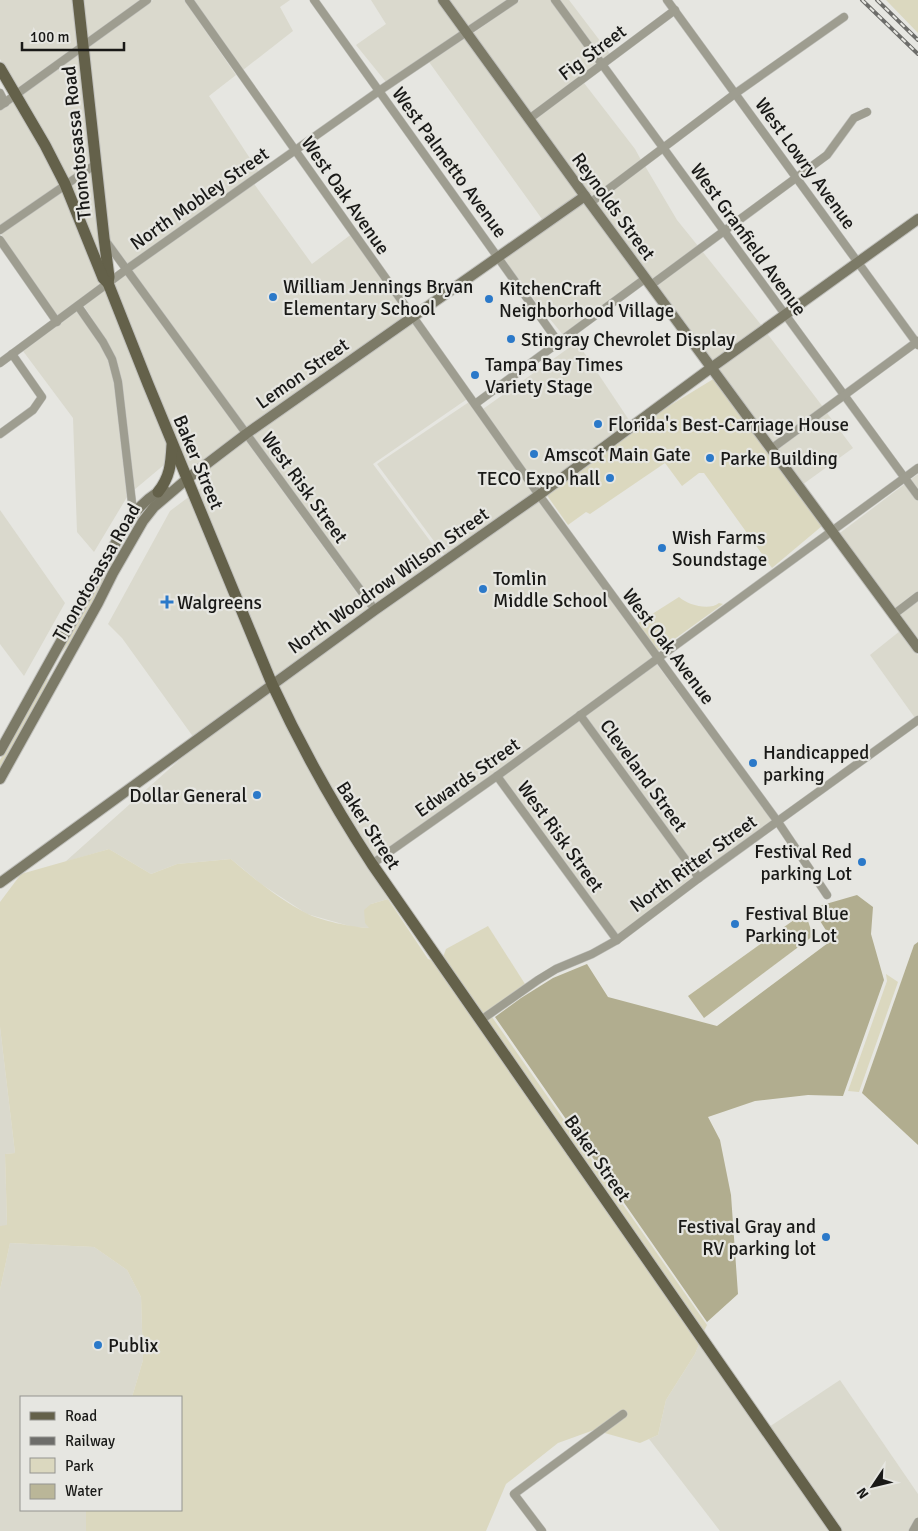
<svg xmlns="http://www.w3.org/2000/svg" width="918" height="1531" viewBox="0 0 918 1531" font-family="Signika,sans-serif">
	<rect width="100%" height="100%" fill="#e6e6e1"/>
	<g fill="#dad9cd">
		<polygon points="0,0 74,0 80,44 17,89 0,59"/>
		<polygon points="82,0 141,0 87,39"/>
		<polygon points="153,0 184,0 236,75 209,96 259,172 128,264 107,236 88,47"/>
		<polygon points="193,0 290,0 280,7 293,31 243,70"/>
		<polygon points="371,0 438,0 461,33 386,82 356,45 386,24"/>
		<polygon points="448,0 508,0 468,28"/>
		<polygon points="520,0 569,0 610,54 530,114 472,34"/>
		<polygon points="465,38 579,195 499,251 542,219 429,62"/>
		<polygon points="81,52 92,162 67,179 20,95"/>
		<polygon points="584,83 635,149 641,160 591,198 534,120"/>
		<polygon points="14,100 61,183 0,226 0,110"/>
		<polygon points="645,166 677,220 698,246 652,280 595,203"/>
		<polygon points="93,170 104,270 70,185"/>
		<polygon points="252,181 312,264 353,233 470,397 373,464 445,561 539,495 657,658 372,864 272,684 374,610 127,269"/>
		<polygon points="64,190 103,283 58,317 1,234"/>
		<polygon points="584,201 641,279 563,335 506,265 508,264 503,257"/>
		<polygon points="702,251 762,326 713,362 656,286"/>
		<polygon points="126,274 241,433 192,471 179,447 113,284"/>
		<polygon points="106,289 168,442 165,464 134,490 122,381 116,358 106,340 84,306"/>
		<polygon points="77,311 100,344 108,361 114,383 127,497 94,552 77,532 73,418 23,351"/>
		<polygon points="766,332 823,407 772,444 717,368"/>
		<polygon points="577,342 631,423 540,490 483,409"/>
		<polygon points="469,402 533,494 445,556 377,464"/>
		<polygon points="827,413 853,448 802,485 777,450"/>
		<polygon points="245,439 369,610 274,679 197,491 201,488 195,477"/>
		<polygon points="918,474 918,592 894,610 840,533"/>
		<polygon points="190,496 268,683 194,738 122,638 108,624 170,511"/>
		<polygon points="0,510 65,603 24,676 0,644"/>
		<polygon points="918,601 918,641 899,615"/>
		<polygon points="900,631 918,655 918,716 915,718 870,655"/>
		<polygon points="656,663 773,821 700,873 585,715"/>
		<polygon points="270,690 382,886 388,899 371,904 370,928 353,927 307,914 261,884 231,859 177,864 151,874 109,849 65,862 195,746"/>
		<polygon points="579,720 693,877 618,935 502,777"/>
		<polygon points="0,1027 15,1153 5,1154 7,1226 0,1226"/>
		<polygon points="10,1243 94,1247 127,1270 141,1297 143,1360 132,1397 21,1397 21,1510 86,1510 86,1531 0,1531 0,1290"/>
		<polygon points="700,1342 831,1531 720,1531 649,1439 658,1435 666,1400 695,1354"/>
		<polygon points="840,1380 918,1494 918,1531 841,1531 769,1427"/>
	</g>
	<g fill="#dbd8bf">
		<polygon points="886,0 918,0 918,33"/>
		<polygon points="715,378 822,526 772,568 704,473 699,473 682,486 665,463 590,514 586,512 568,525 546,494 643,422"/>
		<polygon points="121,542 111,569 72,640 62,652 66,638"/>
		<path d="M679,597C688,605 709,611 719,603L723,604L658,651L638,623Z"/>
		<polygon points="47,678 48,679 41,696 0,771 0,760 35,697"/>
		<path d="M109,849L151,874L177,864L231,859C254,879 279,899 306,913C321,921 352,927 369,928L365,923L364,910L371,904L388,899L428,959L434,961L700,1342L695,1354L666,1400L658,1435L640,1443L594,1430L558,1443L506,1484L486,1531H86V1510H181V1397H132L143,1360L141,1297L127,1270L94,1247L10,1243L0,1290V1226L7,1225L5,1154L15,1153L0,1027V902L21,874Z"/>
		<polygon points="488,926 525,984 482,1015 443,957 446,949"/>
		<polygon points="886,974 898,982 859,1092 848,1091 887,981"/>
		<polygon points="492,1017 707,1325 703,1333 486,1021"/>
	</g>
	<g fill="#b1ad8f">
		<polygon points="857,895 873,907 871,934 884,980 843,1096 808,1095 755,1101 708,1117 720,1140 731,1195 738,1294 707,1322 495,1017 521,998 553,978 587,964 608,997 717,1026 832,940 812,908"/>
		<polygon points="918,942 918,1145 862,1093 914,945"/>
	</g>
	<polygon fill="#bab698" points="805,912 813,936 704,1018 688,996"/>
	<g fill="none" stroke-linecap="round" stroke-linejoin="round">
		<g stroke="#c1c1bd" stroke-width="9">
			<g id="street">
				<polyline points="189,0 539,495 778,822 827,895"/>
				<polyline points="314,0 559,343"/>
				<polyline points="555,0 918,496"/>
				<polyline points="667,0 918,345"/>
				<polyline points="0,93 5,103"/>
				<polyline points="0,106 147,0"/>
				<polyline points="529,119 675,10"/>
				<polyline points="590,203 736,93 844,17"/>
				<polyline points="0,230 96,164"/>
				<polyline points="0,240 57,322"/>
				<polyline points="105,240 375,610"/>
				<polyline points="651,285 827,155 854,118 867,112"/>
				<polyline points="78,306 103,342 112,359 118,382 132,503 136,511"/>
				<polyline points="0,363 127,269 379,91 514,0"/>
				<polyline points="475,404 646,278"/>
				<polyline points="0,434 33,410 42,397 12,354"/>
				<polyline points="771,449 918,341"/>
				<polyline points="893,615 918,596"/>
				<polyline points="580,715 699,878"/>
				<polyline points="497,776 617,940"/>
				<polyline points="372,864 497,776 918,468"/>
				<polyline points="481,1020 538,980 556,969 592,954 617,940 699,878 918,720"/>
				<polyline points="542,1531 514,1494 623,1414"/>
				<polyline points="913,1531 918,1522"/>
			</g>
		</g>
		<g stroke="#c1c1bd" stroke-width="12">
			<g id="secondary">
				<polyline points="443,0 590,203 918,648"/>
				<path d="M0,751L125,526C135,511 147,497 164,489"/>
				<polyline points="0,779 98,603 113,573 143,521 154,507 187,479 246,434 585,196"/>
				<polyline points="0,883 375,610 539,495 704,373 918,219"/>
			</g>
		</g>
		<g stroke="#c1c1bd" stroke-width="13">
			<g id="primary">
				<polyline points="78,0 104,238 109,277 108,283"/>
				<path d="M0,68L45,145L65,184L103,278L108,283L148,384L272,684C301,747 334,806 372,864L836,1531"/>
				<path d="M158,492C170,477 171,464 172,445"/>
			</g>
		</g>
		<use href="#street" stroke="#9e9d90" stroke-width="8"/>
		<use href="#secondary" stroke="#7c7a67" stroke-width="10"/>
		<use href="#primary" stroke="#64614a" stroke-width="11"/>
		<g stroke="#6d6d6a" stroke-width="4">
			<g id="rail">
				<polyline points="862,0 918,54"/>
				<polyline points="877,0 918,40"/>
			</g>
		</g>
		<use href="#rail" stroke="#e6e6e1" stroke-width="2" stroke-dasharray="5.5" stroke-linecap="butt"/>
	</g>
	<g fill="#2b79c9" stroke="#e6e6e1" stroke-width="2">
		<circle cx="273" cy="297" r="5"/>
		<circle cx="489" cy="299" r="5"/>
		<circle cx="511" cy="339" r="5"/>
		<circle cx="475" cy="375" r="5"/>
		<circle cx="598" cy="424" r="5"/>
		<circle cx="534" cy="454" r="5"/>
		<circle cx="710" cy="458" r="5"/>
		<circle cx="610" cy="478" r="5"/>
		<circle cx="662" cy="548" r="5"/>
		<circle cx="483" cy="589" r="5"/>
		<path d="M164.5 594.5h5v5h5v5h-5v5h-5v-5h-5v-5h5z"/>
		<circle cx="753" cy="763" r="5"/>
		<circle cx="257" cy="795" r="5"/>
		<circle cx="862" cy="862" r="5"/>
		<circle cx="735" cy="924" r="5"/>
		<circle cx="826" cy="1237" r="5"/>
		<circle cx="98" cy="1345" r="5"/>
	</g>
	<g text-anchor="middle" stroke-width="4.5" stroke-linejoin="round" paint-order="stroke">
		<g font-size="19" fill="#191917" stroke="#e6e6e1">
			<text transform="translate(592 52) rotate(-37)" y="7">Fig Street</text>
			<text transform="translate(76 143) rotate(-96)" y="7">Thonotosassa Road</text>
			<text transform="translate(450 162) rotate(54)" y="7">West Palmetto Avenue</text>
			<text transform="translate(806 163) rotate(54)" y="7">West Lowry Avenue</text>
			<text transform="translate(346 195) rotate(55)" y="7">West Oak Avenue</text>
			<text transform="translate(199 198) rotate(-35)" y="7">North Mobley Street</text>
			<text transform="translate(614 206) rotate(54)" y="7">Reynolds Street</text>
			<text transform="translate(749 239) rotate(54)" y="7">West Granfield Avenue</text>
			<text transform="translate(302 373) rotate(-35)" y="7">Lemon Street</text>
			<text transform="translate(199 462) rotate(67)" y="7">Baker Street</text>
			<text transform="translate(305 487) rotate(54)" y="7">West Risk Street</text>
			<text transform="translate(96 572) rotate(-60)" y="7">Thonotosassa Road</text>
			<text transform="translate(388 580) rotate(-35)" y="7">North Woodrow Wilson Street</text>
			<text transform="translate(669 646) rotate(53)" y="7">West Oak Avenue</text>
			<text transform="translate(644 775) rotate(54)" y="7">Cleveland Street</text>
			<text transform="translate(467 777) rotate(-35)" y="7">Edwards Street</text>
			<text transform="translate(369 825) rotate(57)" y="7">Baker Street</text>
			<text transform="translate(561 836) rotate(54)" y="7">West Risk Street</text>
			<text transform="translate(693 863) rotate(-36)" y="7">North Ritter Street</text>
			<text transform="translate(598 1158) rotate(55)" y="7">Baker Street</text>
		</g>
		<g font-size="19" fill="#191917" stroke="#e6e6e1" text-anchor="start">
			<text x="283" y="293">William Jennings Bryan<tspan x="283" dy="22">Elementary School</tspan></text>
			<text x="499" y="295">KitchenCraft<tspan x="499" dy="22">Neighborhood Village</tspan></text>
			<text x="521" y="346">Stingray Chevrolet Display</text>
			<text x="485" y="371">Tampa Bay Times<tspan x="485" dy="22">Variety Stage</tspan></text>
			<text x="608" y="431">Florida's Best-Carriage House</text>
			<text x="544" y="461">Amscot Main Gate</text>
			<text x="720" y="465">Parke Building</text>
			<text x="600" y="485" text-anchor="end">TECO Expo hall</text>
			<text x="672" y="544">Wish Farms<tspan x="672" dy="22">Soundstage</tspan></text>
			<text x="493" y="585">Tomlin<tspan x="493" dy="22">Middle School</tspan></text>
			<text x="177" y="609">Walgreens</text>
			<text x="763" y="759">Handicapped<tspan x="763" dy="22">parking</tspan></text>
			<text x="247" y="802" text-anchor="end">Dollar General</text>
			<text x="852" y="858" text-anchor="end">Festival Red<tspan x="852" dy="22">parking Lot</tspan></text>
			<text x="745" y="920">Festival Blue<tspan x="745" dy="22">Parking Lot</tspan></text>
			<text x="816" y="1233" text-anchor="end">Festival Gray and<tspan x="816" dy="22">RV parking lot</tspan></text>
			<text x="108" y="1352">Publix</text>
		</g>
	</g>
	<rect x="20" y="1396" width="162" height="115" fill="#e6e6e1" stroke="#949490"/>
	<rect x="30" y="1412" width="25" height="8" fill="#64614a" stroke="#949490"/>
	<text x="65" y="1421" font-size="15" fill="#191917">Road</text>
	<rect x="30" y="1437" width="25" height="8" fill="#6d6d6a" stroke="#949490"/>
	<text x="65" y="1446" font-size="15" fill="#191917">Railway</text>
	<rect x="30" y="1458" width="25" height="15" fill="#dbd8bf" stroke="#949490"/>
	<text x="65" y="1471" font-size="15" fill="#191917">Park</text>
	<rect x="30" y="1484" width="25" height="15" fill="#bab698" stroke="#949490"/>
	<text x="65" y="1496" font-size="15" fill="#191917">Water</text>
	<g transform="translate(873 1486) rotate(235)" stroke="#e6e6e1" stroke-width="4" paint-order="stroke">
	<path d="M0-4L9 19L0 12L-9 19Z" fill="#191917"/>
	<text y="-8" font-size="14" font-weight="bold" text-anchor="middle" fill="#191917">N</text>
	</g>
	<path d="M22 42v8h102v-8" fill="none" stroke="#191917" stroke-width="2.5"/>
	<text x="30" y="42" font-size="15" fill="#191917" stroke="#e6e6e1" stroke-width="4" paint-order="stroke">100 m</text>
</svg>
